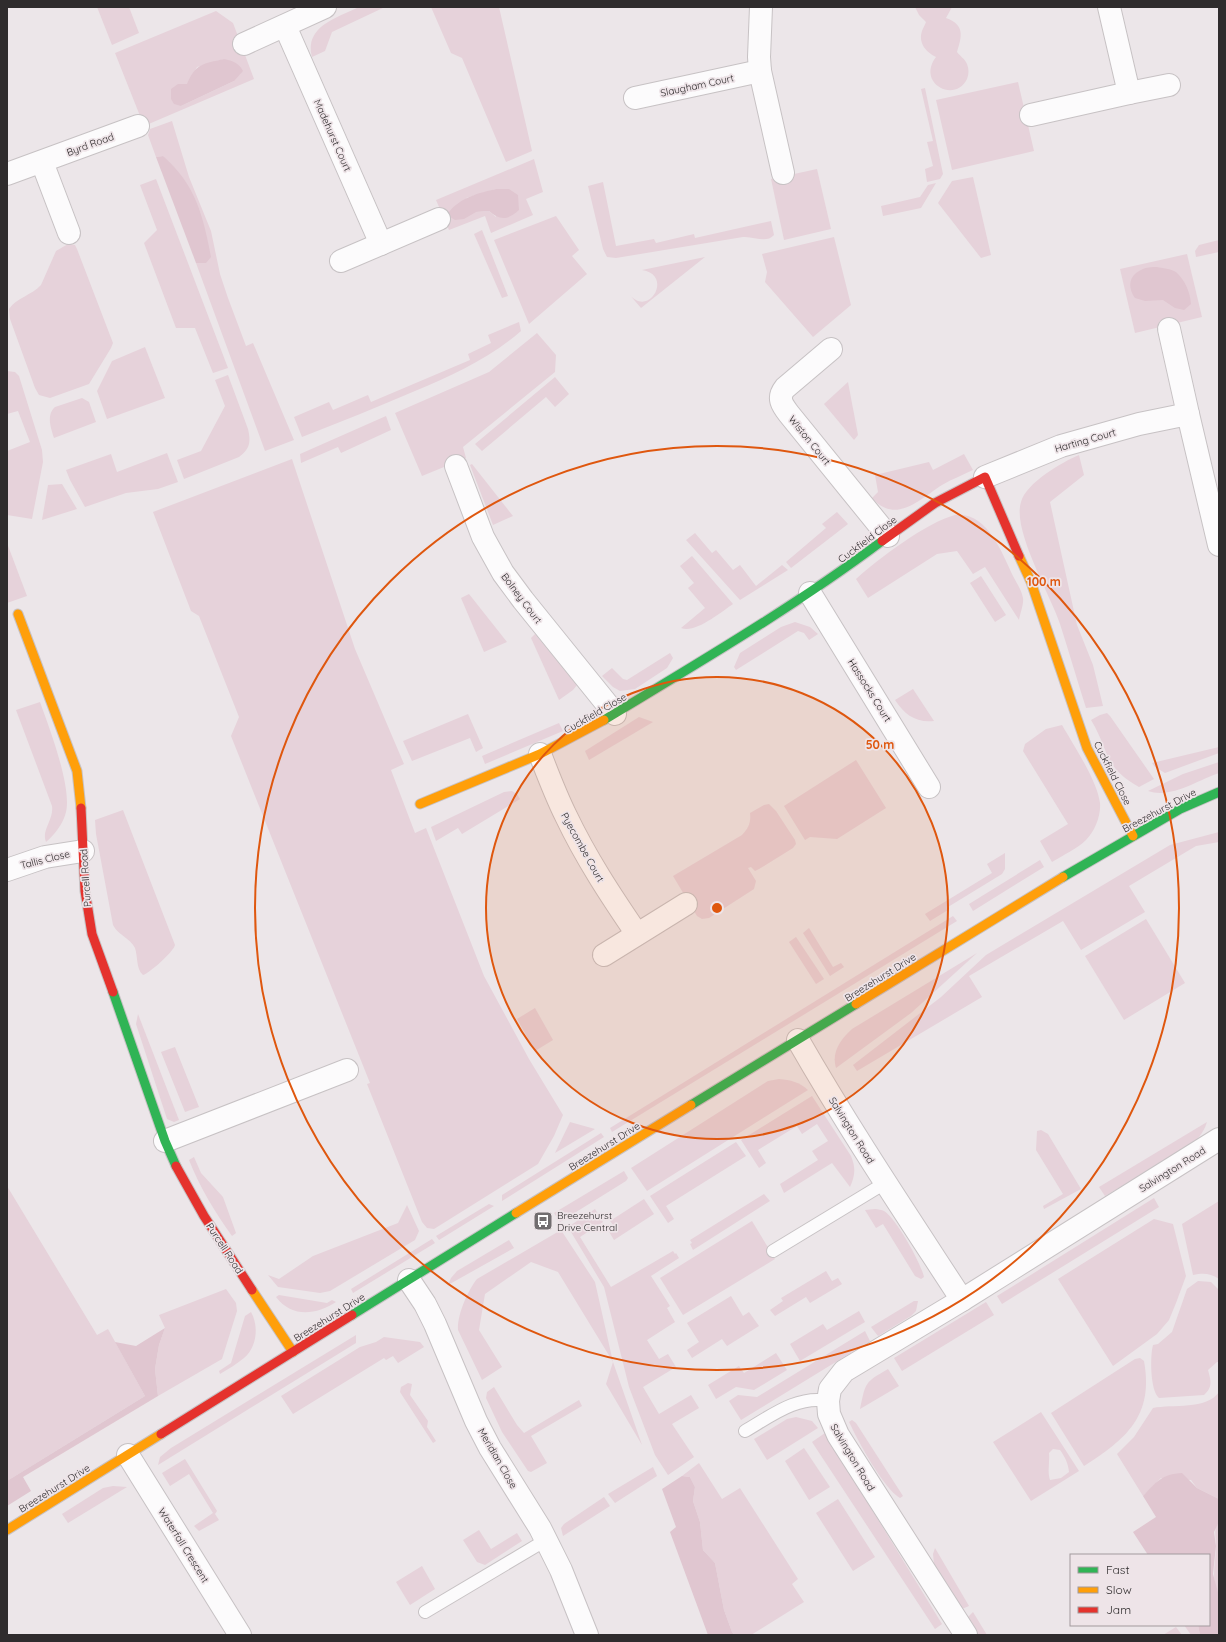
<svg xmlns="http://www.w3.org/2000/svg" width="1226" height="1642" viewBox="0 0 1226 1642" font-family="Quicksand,sans-serif">
	<rect width="100%" height="100%" fill="#ece6e9"/>
	<g fill="#e6d2da" fill-rule="evenodd">
		<polygon points="97,7 129,7 139,33 112,45"/>
		<path d="M359,7H385L332,32L325,51L312,57C304,26 337,18 359,7Z"/>
		<polygon points="431,7 499,7 532,151 506,162 462,58 451,53"/>
		<path d="M915,7H952L946,18C965,25 962,36 957,52C960,56 965,59 967,64C969,69 969,74 967,79C955,104 916,83 936,57C926,52 918,43 922,31C923,28 925,25 926,22L919,15Z"/>
		<path d="M216,11L233,23L254,79L144,126L115,53ZM224,59L234,81L181,106L178,84L187,85L197,67Z"/>
		<polygon points="1018,82 1034,151 952,170 936,100"/>
		<polygon points="925,88 943,174 940,179 927,182 925,169 933,166 927,142 933,141 921,89"/>
		<polygon points="172,121 189,177 211,231 220,274 228,298 246,346 253,343 294,440 265,451 196,263 206,263 163,156 156,157 148,135 150,129"/>
		<path d="M534,159L543,192L526,199L533,215L491,233L485,216L449,230L436,200ZM496,189V217L489,211L476,212L466,198Z"/>
		<polygon points="817,169 831,229 784,240 771,179"/>
		<polygon points="973,177 991,255 981,258 938,203 952,181"/>
		<polygon points="156,179 228,368 213,373 195,328 176,328 144,243 157,230 140,185"/>
		<path d="M603,182L616,246L654,239L656,243L694,234L695,238L771,221L774,235C766,244 754,236 743,237L616,258L607,257L603,249L588,186Z"/>
		<polygon points="936,183 921,208 883,216 881,206 920,197 928,185"/>
		<polygon points="556,216 579,250 572,256 587,274 529,324 494,240"/>
		<polygon points="482,230 508,296 502,298 474,234"/>
		<polygon points="834,237 851,305 813,337 765,282 767,272 762,254"/>
		<polygon points="1219,240 1219,252 1196,257 1195,251 1199,245"/>
		<path d="M68,244L75,245L77,249L113,343L111,348L89,384L50,398L39,395L35,388L10,319L9,309C16,298 32,295 41,285L56,251Z"/>
		<polygon points="1187,254 1202,317 1135,333 1120,269"/>
		<path d="M705,257L641,308L629,294C649,319 674,275 642,270Z"/>
		<path d="M519,322L521,331C490,358 453,375 415,391C378,407 340,422 302,437L294,417L329,402L333,410L368,395L371,402L470,360L468,354L491,343L488,335Z"/>
		<polygon points="537,333 556,355 555,372 463,447 466,458 422,476 395,413 489,372"/>
		<polygon points="145,347 165,398 107,419 97,391 112,361"/>
		<polygon points="7,371 15,372 19,376 42,450 43,462 32,519 7,515 7,451 30,442 18,411 7,414"/>
		<path d="M228,375L248,429C251,442 250,449 239,457L184,479L177,460L201,451L225,406L215,380Z"/>
		<polygon points="555,377 569,394 555,407 546,397 482,451 475,444"/>
		<polygon points="848,382 858,435 854,440 824,404"/>
		<path d="M82,398L89,402L96,422L54,438C51,428 46,415 55,407Z"/>
		<polygon points="386,416 391,430 341,453 338,447 301,463 300,454"/>
		<polygon points="167,453 178,482 158,489 126,493 85,507 70,480 66,470 111,454 117,472"/>
		<path d="M964,454L973,470C963,475 952,479 942,485C920,499 896,525 872,498L878,492L875,475L929,462L933,470Z"/>
		<path d="M1079,455L1084,475L1050,502L1077,625L1093,665L1103,706L1086,708C1077,680 1069,652 1060,624C1050,594 1012,530 1021,502C1026,483 1062,462 1079,455Z"/>
		<polygon points="292,459 355,649 404,764 391,770 415,833 426,828 484,976 529,1059 563,1115 554,1136 538,1164 434,1229 427,1228 422,1222 367,1084 370,1083 231,736 239,717 199,616 191,611 153,512"/>
		<polygon points="472,464 513,516 493,525 470,465"/>
		<polygon points="62,484 77,509 42,520 48,485"/>
		<polygon points="837,512 848,524 791,568 786,562 826,528 822,524"/>
		<path d="M955,515C987,511 1002,553 1013,576C1016,582 1022,591 1023,598C1024,604 1020,614 1019,620L985,567L973,574L957,551L937,554L868,598L856,579C878,559 927,522 955,515Z"/>
		<polygon points="695,533 712,553 716,550 733,570 740,565 756,586 782,565 788,570 740,600 686,540"/>
		<polygon points="7,543 27,596 7,603"/>
		<path d="M692,556L733,604C721,612 695,634 681,628L705,608L688,588L694,583L680,566Z"/>
		<polygon points="981,576 1006,615 995,622 970,583"/>
		<polygon points="469,594 507,642 484,652 461,598"/>
		<polygon points="795,622 810,627 818,634 809,640 804,633 798,631 736,670 734,667 740,653 781,627"/>
		<polygon points="535,634 577,685 573,690 559,700 531,638"/>
		<polygon points="670,653 673,658 667,668 635,689 620,691 613,687 602,676 612,668 623,679 627,680"/>
		<path d="M913,689L934,721C916,723 905,715 895,700Z"/>
		<path d="M40,702C49,727 72,787 66,812C63,824 55,834 46,842C41,830 54,820 52,806L16,710Z"/>
		<path d="M1107,713L1110,716L1154,779L1139,787C1102,766 1110,751 1091,720L1100,715Z"/>
		<polygon points="468,714 483,748 476,752 470,738 412,761 403,741"/>
		<polygon points="639,717 653,722 589,760 585,751"/>
		<polygon points="559,723 563,731 485,764 482,756"/>
		<path d="M1062,725C1074,746 1097,780 1100,803C1101,816 1095,831 1086,840C1077,849 1063,855 1052,862L1040,841L1068,824L1023,751L1025,744L1046,729Z"/>
		<polygon points="1219,747 1219,753 1165,773 1155,767 1152,763"/>
		<polygon points="856,760 886,808 837,839 810,837 805,840 784,806"/>
		<path d="M1219,762V773C1198,780 1171,799 1148,791L1183,774Z"/>
		<polygon points="512,791 517,794 520,799 462,834 458,828 436,841 431,827 504,792"/>
		<path d="M769,804L776,811L795,840L796,844L793,848L759,869L755,871L751,867L748,868L756,881L754,889L709,918L702,919L697,916L673,876L742,835C749,828 751,822 750,813L764,805Z"/>
		<path d="M123,810L175,945C174,951 150,973 143,975C136,969 138,957 135,948C130,938 118,935 113,925L96,834L95,820Z"/>
		<polygon points="1219,832 1219,842 1196,846 1129,886 1145,912 1081,950 1063,921 969,976 982,997 857,1071 853,1065 941,997 986,955 1170,845"/>
		<polygon points="1005,853 1005,869 1002,874 948,907 948,910 930,921 925,914 992,873 987,864"/>
		<polygon points="1040,860 1044,867 973,911 969,904"/>
		<polygon points="953,916 957,921 612,1132 610,1128"/>
		<polygon points="1146,919 1185,983 1124,1020 1085,956"/>
		<polygon points="809,928 833,967 841,963 844,967 830,976 803,933"/>
		<polygon points="796,937 824,979 816,984 789,942"/>
		<path d="M977,953L911,1013L836,1068C831,1052 841,1039 852,1029Z"/>
		<polygon points="535,1008 553,1040 535,1051 517,1019"/>
		<polygon points="138,1014 179,1120 174,1122 167,1119 136,1024"/>
		<polygon points="175,1047 199,1107 185,1112 161,1052"/>
		<path d="M779,1079C791,1080 799,1082 808,1090L647,1191L631,1168L768,1081Z"/>
		<path d="M812,1096L851,1156C856,1168 855,1176 850,1187L832,1163L784,1193L780,1184L818,1160L812,1151L828,1141L817,1124L802,1134L797,1126L758,1150L766,1163L759,1168L741,1140Z"/>
		<polygon points="570,1122 595,1129 555,1153"/>
		<path d="M1207,1122C1203,1134 1198,1139 1188,1147L1105,1196L1099,1187Z"/>
		<polygon points="1041,1130 1048,1134 1081,1189 1044,1209 1043,1206 1063,1194 1036,1150 1037,1131"/>
		<polygon points="601,1133 604,1137 502,1201 502,1195"/>
		<polygon points="736,1142 746,1156 666,1206 674,1219 668,1223 650,1196"/>
		<path d="M194,1157L201,1173L223,1197L236,1233L232,1236C215,1212 200,1188 189,1160Z"/>
		<polygon points="624,1171 628,1178 626,1181 560,1222 554,1213"/>
		<polygon points="7,1186 97,1335 108,1329 145,1396 7,1481"/>
		<polygon points="764,1194 770,1201 693,1250 690,1244 692,1243 690,1240"/>
		<polygon points="1154,1198 1159,1207 1002,1304 997,1296"/>
		<polygon points="644,1199 654,1214 614,1240 608,1230 614,1226 610,1221"/>
		<path d="M1219,1201V1279C1210,1273 1203,1273 1193,1275L1182,1224Z"/>
		<polygon points="489,1204 494,1206 439,1240 436,1236"/>
		<polygon points="407,1205 419,1231 415,1240 330,1291 320,1293 278,1287 268,1275 279,1279 313,1256 398,1223"/>
		<polygon points="595,1209 603,1222 580,1237 611,1287 673,1251 675,1254 676,1253 679,1258 651,1276 670,1306 667,1308 675,1322 647,1340 659,1359 668,1354 676,1367 643,1387 659,1414 691,1395 699,1408 672,1424 694,1457 668,1475 655,1455 629,1387 604,1287 568,1227"/>
		<path d="M875,1209C878,1209 882,1210 884,1211C896,1218 921,1263 924,1277L921,1279L915,1276L883,1224L876,1228L865,1210Z"/>
		<polygon points="1154,1219 1173,1224 1186,1276 1176,1303 1169,1320 1157,1334 1113,1366 1058,1279"/>
		<polygon points="752,1221 775,1259 683,1315 660,1278"/>
		<path d="M561,1230L595,1282L613,1362L642,1445L606,1384L613,1362L558,1272L531,1262L485,1294L479,1330L502,1367L482,1380L458,1330C457,1315 468,1290 477,1279Z"/>
		<polygon points="432,1239 435,1243 353,1293 351,1289"/>
		<polygon points="509,1240 514,1248 448,1285 451,1278 457,1271"/>
		<polygon points="826,1271 832,1281 838,1278 842,1284 810,1303 806,1297 775,1316 770,1310 783,1301 781,1298"/>
		<path d="M1198,1281L1211,1282L1219,1290V1362H1217L1208,1370C1211,1381 1213,1387 1204,1395L1159,1398C1150,1391 1150,1355 1153,1345L1158,1344L1172,1332L1187,1289Z"/>
		<polygon points="226,1289 236,1303 237,1311 222,1359 158,1396 155,1369 159,1345 165,1328 159,1315"/>
		<path d="M279,1295L327,1303L332,1300L336,1302C316,1315 292,1318 276,1297Z"/>
		<polygon points="731,1296 743,1316 749,1312 759,1326 727,1346 722,1339 692,1358 687,1350 699,1342 687,1323"/>
		<polygon points="914,1301 918,1301 916,1311 911,1316 878,1336 871,1327"/>
		<polygon points="986,1302 994,1315 902,1371 894,1358"/>
		<polygon points="859,1311 865,1322 800,1361 790,1344 823,1324 827,1330"/>
		<path d="M251,1312C259,1326 257,1347 244,1358C237,1364 228,1369 220,1374L219,1371L231,1363L245,1316Z"/>
		<polygon points="865,1331 870,1341 741,1420 729,1401 738,1395 757,1397"/>
		<polygon points="356,1335 356,1343 158,1465 160,1457 171,1448"/>
		<polygon points="384,1337 420,1342 424,1347 398,1363 393,1356 386,1360 384,1358 293,1414 281,1396 360,1347 376,1342"/>
		<polygon points="776,1353 787,1370 754,1390 736,1387 716,1399 708,1385 739,1366 744,1373"/>
		<path d="M1140,1358L1144,1361C1154,1416 1126,1439 1084,1466L1051,1413L1135,1359Z"/>
		<path d="M888,1369L899,1386L860,1409C866,1382 864,1383 888,1369Z"/>
		<polygon points="408,1383 412,1384 410,1395 428,1421 427,1427 436,1441 433,1443 400,1392 401,1387"/>
		<polygon points="494,1387 517,1425 524,1433 579,1400 582,1406 531,1436 547,1463 531,1472 528,1471 502,1432 486,1398 487,1392"/>
		<path d="M1219,1392V1499L1197,1488L1191,1480L1161,1478L1143,1496L1117,1454L1134,1437L1153,1408C1172,1404 1207,1410 1219,1392Z"/>
		<path d="M1041,1412L1079,1471L1031,1501L993,1442ZM1053,1449L1060,1450C1065,1457 1068,1463 1069,1472L1061,1478L1050,1480C1047,1471 1050,1462 1049,1453Z"/>
		<polygon points="796,1417 812,1421 818,1428 767,1460 754,1439 787,1419"/>
		<path d="M852,1420L856,1423L903,1496L900,1498C883,1488 858,1441 849,1422Z"/>
		<polygon points="825,1433 942,1624 935,1629 812,1442"/>
		<polygon points="804,1448 830,1487 809,1500 785,1461"/>
		<polygon points="185,1459 217,1511 215,1514 219,1520 199,1531 194,1526 213,1513 189,1474 170,1486 162,1473"/>
		<polygon points="699,1463 722,1499 740,1488 798,1579 792,1584 804,1602 751,1635 734,1635 732,1632 724,1610 715,1563 703,1550 700,1522 693,1501 695,1487 690,1477 682,1476"/>
		<polygon points="653,1467 657,1476 615,1503 608,1494"/>
		<polygon points="113,1486 127,1487 68,1523 62,1514 103,1488"/>
		<polygon points="604,1497 610,1506 563,1536 561,1528 564,1524"/>
		<polygon points="838,1499 875,1557 853,1571 816,1513"/>
		<path d="M1219,1522V1596C1210,1579 1216,1563 1216,1546C1216,1536 1213,1530 1219,1522Z"/>
		<polygon points="479,1530 491,1549 517,1533 522,1541 485,1565 477,1562 463,1540"/>
		<polygon points="935,1548 969,1606 962,1609 934,1564 933,1554"/>
		<polygon points="422,1566 435,1589 410,1605 396,1582"/>
		<polygon points="973,1612 987,1635 978,1635 967,1618"/>
		<polygon points="1184,1625 1198,1625 1200,1635 1191,1635"/>
		<polygon points="1176,1627 1182,1635 1163,1635"/>
	</g>
	<g fill="#e0c6d0">
		<path d="M224,59C233,61 239,63 243,71L234,81L181,106L174,104L171,99V89L178,84H187C196,63 203,64 224,59Z"/>
		<path d="M163,156C196,185 203,216 211,257L206,263H196L156,157Z"/>
		<path d="M496,189H509L518,195L519,210C508,220 500,221 489,211L476,212L464,219L455,220L450,217L449,212C461,197 479,193 496,189Z"/>
		<path d="M1157,267C1162,268 1171,269 1176,272C1185,280 1190,292 1191,304L1184,310L1175,308L1163,300L1145,301L1135,298C1128,288 1128,276 1141,270C1146,267 1152,267 1157,267Z"/>
		<polygon points="165,1328 159,1345 155,1369 158,1396 23,1477 31,1491 7,1506 7,1481 145,1396 115,1342 136,1346"/>
		<path d="M1182,1473L1197,1488L1219,1499V1522L1214,1532L1216,1546L1213,1574L1219,1596V1635H1200L1198,1625H1209V1555H1148L1133,1532L1156,1517L1143,1496C1156,1482 1162,1474 1182,1473Z"/>
		<polygon points="682,1476 690,1477 695,1487 693,1501 700,1522 703,1550 715,1563 724,1610 732,1632 734,1635 708,1635 670,1532 676,1527 662,1489"/>
	</g>
	<g fill="none" stroke-linecap="round" stroke-linejoin="round">
		<g stroke="#c7c2c4" stroke-width="14">
			<g id="lane">
				<polyline points="773,1251 885,1183"/>
				<path d="M745,1431C771,1416 797,1395 828,1401"/>
				<polyline points="425,1612 546,1540"/>
			</g>
		</g>
		<g stroke="#c7c2c4" stroke-width="24">
			<g id="street">
				<polyline points="761,7 759,57 760,71 783,173"/>
				<polyline points="285,26 381,244"/>
				<polyline points="244,44 325,7"/>
				<polyline points="1129,93 1169,85"/>
				<polyline points="635,98 760,71"/>
				<polyline points="1031,115 1129,93 1109,7"/>
				<polyline points="42,162 69,233"/>
				<polyline points="7,174 138,126"/>
				<polyline points="341,261 439,219"/>
				<polyline points="1169,329 1188,414"/>
				<path d="M831,349L785,388C777,398 782,405 789,414L888,536"/>
				<polyline points="456,466 483,537 503,573 523,600 615,714"/>
				<polyline points="985,477 1061,446 1139,424 1188,414 1219,545"/>
				<polyline points="810,593 929,787"/>
				<path d="M540,754C548,775 556,796 566,816C586,858 611,896 637,934"/>
				<polyline points="7,870 45,857 83,851"/>
				<polyline points="604,955 686,904"/>
				<path d="M798,1040C849,1129 906,1214 962,1300L1219,1139"/>
				<polyline points="165,1141 347,1070"/>
				<polyline points="409,1280 425,1304 435,1324 476,1421 490,1448 540,1528 561,1570 587,1635"/>
				<polyline points="962,1300 844,1371 830,1389 828,1401 829,1414 838,1435 966,1635"/>
				<polyline points="128,1455 240,1635"/>
			</g>
		</g>
		<g stroke="#c7c2c4" stroke-width="11">
			<g id="fast">
				<path d="M604,720C698,663 794,607 882,541"/>
				<polyline points="1063,877 1180,809 1219,792"/>
				<polyline points="113,992 165,1141 176,1166"/>
				<polyline points="691,1105 856,1004"/>
				<polyline points="352,1315 516,1213"/>
			</g>
		</g>
		<g stroke="#c7c2c4" stroke-width="11">
			<g id="slow">
				<polyline points="1019,556 1031,582 1087,748 1133,836"/>
				<polyline points="18,614 77,771 81,808"/>
				<polyline points="420,804 540,754 604,720"/>
				<polyline points="856,1004 1063,877"/>
				<polyline points="516,1213 691,1105"/>
				<polyline points="252,1290 293,1352"/>
				<polyline points="7,1530 161,1434"/>
			</g>
		</g>
		<g stroke="#c7c2c4" stroke-width="11">
			<g id="jam">
				<polyline points="882,541 935,503 985,477 1019,556"/>
				<polyline points="81,808 85,891 92,934 113,992"/>
				<polyline points="176,1166 204,1216 252,1290"/>
				<polyline points="161,1434 352,1315"/>
			</g>
		</g>
		<use href="#lane" stroke="#fcfbfc" stroke-width="12"/>
		<use href="#street" stroke="#fcfbfc" stroke-width="22"/>
		<use href="#fast" stroke="#30b455" stroke-width="9"/>
		<use href="#slow" stroke="#ff9f0a" stroke-width="9"/>
		<use href="#jam" stroke="#e5322d" stroke-width="9"/>
	</g>
	<circle cx="717" cy="908" r="231" fill="#df570e" fill-opacity=".12"/>
	<g fill="none" stroke="#df570e" stroke-width="2">
		<circle cx="717" cy="908" r="231"/>
		<circle cx="717" cy="908" r="462"/>
	</g>
	<defs>
		<g id="bus-square" transform="scale(1)"><rect x="-9" y="-9" width="18" height="18" rx="4" fill="#716d6f" stroke="#eee4e8"/><path d="M-5-6H5V4H4V6H2V4H-2V6H-4V4H-5ZM-3.5-4V0h7V-4ZM-3.5 1.2v1.5H-2V1.2ZM2 1.2v1.5H3.5V1.2Z" fill="#fff"/></g>
	</defs>
	<g fill-rule="evenodd">
		<use href="#bus-square" x="543" y="1221"/>
	</g>
	<g text-anchor="middle" stroke-width="3.5" stroke-linejoin="round" paint-order="stroke">
		<g font-size="10" fill="#2f2c2d" stroke="#eee4e8">
			<text transform="translate(697 85) rotate(-12)" y="4">Slaugham Court</text>
			<text transform="translate(333 135) rotate(66)" y="4">Madehurst Court</text>
			<text transform="translate(90 144) rotate(-20)" y="4">Byrd Road</text>
			<text transform="translate(810 440) rotate(51)" y="4">Wiston Court</text>
			<text transform="translate(1085 440) rotate(-16)" y="4">Harting Court</text>
			<text transform="translate(867 539) rotate(-37)" y="4">Cuckfield Close</text>
			<text transform="translate(522 598) rotate(53)" y="4">Bolney Court</text>
			<text transform="translate(870 690) rotate(58)" y="4">Hassocks Court</text>
			<text transform="translate(595 713) rotate(-30)" y="4">Cuckfield Close</text>
			<text transform="translate(1113 773) rotate(63)" y="4">Cuckfield Close</text>
			<text transform="translate(1159 810) rotate(-28)" y="4">Breezehurst Drive</text>
			<text transform="translate(583 847) rotate(61)" y="4">Pyecombe Court</text>
			<text transform="translate(45 859) rotate(-14)" y="4">Tallis Close</text>
			<text transform="translate(85 878) rotate(-94)" y="4">Purcell Road</text>
			<text transform="translate(880 977) rotate(-32)" y="4">Breezehurst Drive</text>
			<text transform="translate(852 1130) rotate(58)" y="4">Salvington Road</text>
			<text transform="translate(604 1146) rotate(-32)" y="4">Breezehurst Drive</text>
			<text transform="translate(1172 1169) rotate(-32)" y="4">Salvington Road</text>
			<text transform="translate(225 1248) rotate(57)" y="4">Purcell Road</text>
			<text transform="translate(329 1317) rotate(-32)" y="4">Breezehurst Drive</text>
			<text transform="translate(853 1457) rotate(59)" y="4">Salvington Road</text>
			<text transform="translate(498 1458) rotate(60)" y="4">Meridian Close</text>
			<text transform="translate(54 1488) rotate(-32)" y="4">Breezehurst Drive</text>
			<text transform="translate(184 1545) rotate(58)" y="4">Waterfall Crescent</text>
		</g>
		<g font-size="10" fill="#2f2c2d" stroke="#eee4e8" text-anchor="start">
			<text x="557" y="1219">Breezehurst<tspan x="557" dy="12">Drive Central</tspan></text>
		</g>
	</g>
	<circle cx="717" cy="908" r="6" fill="#df570e" stroke="#eee4e8" stroke-width="2"/>
	<g font-size="12" text-anchor="middle" font-weight="bold" fill="#df570e" stroke="#eee4e8" stroke-width="3.5" stroke-linejoin="round" paint-order="stroke">
		<text x="1044" y="586">100 m</text>
		<text x="880" y="749">50 m</text>
	</g>
	<rect width="1226" height="1642" fill="none" stroke="#2f2c2d" stroke-width="16"/>
	<rect x="1070" y="1554" width="140" height="72" fill="#eee4e8" stroke="#a29a9d"/>
	<rect x="1078" y="1567" width="20" height="6" fill="#30b455" stroke="#a29a9d"/>
	<text x="1106" y="1574" font-size="12" fill="#2f2c2d">Fast</text>
	<rect x="1078" y="1587" width="20" height="6" fill="#ff9f0a" stroke="#a29a9d"/>
	<text x="1106" y="1594" font-size="12" fill="#2f2c2d">Slow</text>
	<rect x="1078" y="1607" width="20" height="6" fill="#e5322d" stroke="#a29a9d"/>
	<text x="1106" y="1614" font-size="12" fill="#2f2c2d">Jam</text>
</svg>
